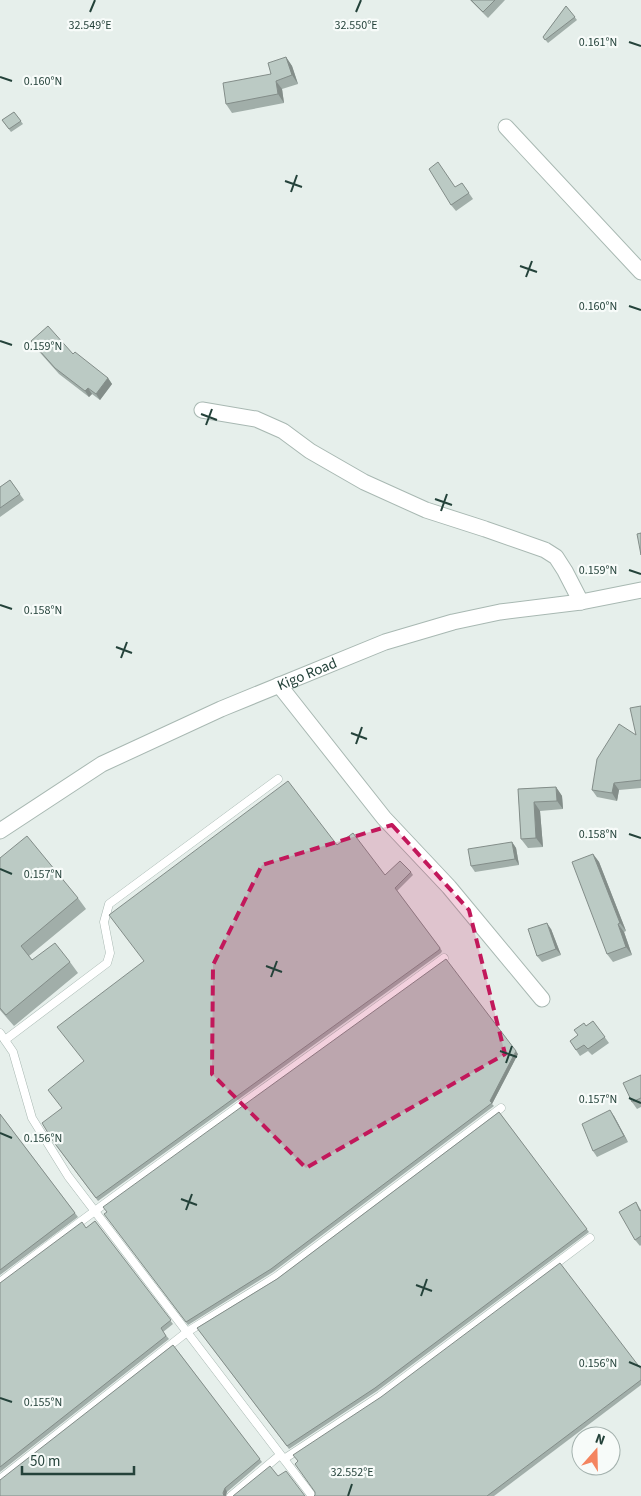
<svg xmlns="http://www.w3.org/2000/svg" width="641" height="1496" viewBox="0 0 641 1496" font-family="'Source Sans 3',sans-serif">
	<rect width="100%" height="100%" fill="#e6efeb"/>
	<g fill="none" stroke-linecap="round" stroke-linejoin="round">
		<g stroke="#a8b8b2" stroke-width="9">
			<g id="service">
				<polyline points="0,1033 13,1052 32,1118 68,1176 312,1496"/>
				<polyline points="5,1040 107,963 110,953 104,922 109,904 278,779"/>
				<path d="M0,1282C145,1171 296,1067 444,958"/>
				<polyline points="284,1459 380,1396 590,1238"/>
				<polyline points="0,1479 187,1332 276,1277 501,1108"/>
				<polyline points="231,1496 280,1455"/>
			</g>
		</g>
		<g stroke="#a8b8b2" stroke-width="17">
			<g id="minor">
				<polyline points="506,127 641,272"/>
				<polyline points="202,410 256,419 283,431 310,451 364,482 426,510 485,529 545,550 556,557 565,571 581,602"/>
				<polyline points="279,685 384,818 449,887 542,999"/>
			</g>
		</g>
		<g stroke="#a8b8b2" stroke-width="17">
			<g id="tertiary">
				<path id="s1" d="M0,831L102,764L221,709L385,642L453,622L500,612L581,602L641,590"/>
			</g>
		</g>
		<use href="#service" stroke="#fff" stroke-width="8"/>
		<use href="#minor" stroke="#fff" stroke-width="15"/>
		<use href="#tertiary" stroke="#fff" stroke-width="15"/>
	</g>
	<g fill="#a1aea9">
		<polygon points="470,0 505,0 488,18"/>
		<polygon points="566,6 577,20 548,43 543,37"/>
		<polygon points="286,57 292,66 298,84 282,89 284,103 232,113 226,104 271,74"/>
		<polygon points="14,112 23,124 11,132 2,120"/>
		<polygon points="462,183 473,199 456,211 451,205 456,187"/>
		<polygon points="31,341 73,354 108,378 112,384 100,400 92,394 89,397 59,374 35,347"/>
		<polygon points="10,480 24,500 0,517 0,487"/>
		<polygon points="641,706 641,788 619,790 617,801 597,797 592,790 636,735"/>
		<polygon points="556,787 562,796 563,809 540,811 543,847 528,848 521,839 518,789"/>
		<polygon points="512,842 516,848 519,865 475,872 471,866"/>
		<polygon points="337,845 385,875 411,872 413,875 397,891 440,948 442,951 441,953 98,1201 55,1144 84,1061"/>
		<polygon points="593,854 599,862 626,931 624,932 632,955 613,962 607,954"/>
		<polygon points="0,858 78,898 86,909 29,956 32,960 70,962 78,973 14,1026 0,1010"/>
		<polygon points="551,929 561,955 542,962 537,956"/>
		<polygon points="593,1021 609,1043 592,1055 588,1051 580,1056 570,1041 578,1035 586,1026"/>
		<polygon points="518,1054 492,1104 494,1106 273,1272 188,1325 107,1217"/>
		<polygon points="641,1075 641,1107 637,1109 632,1102"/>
		<polygon points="499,1112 589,1232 377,1391 289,1449 197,1328 277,1279"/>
		<polygon points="0,1114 78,1217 0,1275"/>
		<polygon points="614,1116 628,1142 597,1157 593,1151"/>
		<polygon points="636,1202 641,1210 641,1245 640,1246 635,1240"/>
		<polygon points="95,1221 173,1324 163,1332 169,1339 0,1472 0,1283 86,1228"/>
		<polygon points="173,1345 262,1462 227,1492 1,1480"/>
		<polygon points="641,1369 641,1385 494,1496 314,1496"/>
	</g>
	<g fill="#838d89">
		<polygon points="286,57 292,66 298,84 292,75"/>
		<polygon points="276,81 282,89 284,103 278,94"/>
		<polygon points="108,378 112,384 100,400 96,394"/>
		<polygon points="88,388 92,394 89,397 85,391"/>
		<polygon points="614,783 619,790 617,801 612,793"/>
		<polygon points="556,787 562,796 563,809 557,801"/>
		<polygon points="534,802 540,811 543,847 536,838"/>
		<polygon points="512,842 516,848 519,865 515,859"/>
		<polygon points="593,854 599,862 626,931 620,923"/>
		<polygon points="547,923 551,929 561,955 556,949"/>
		<polygon points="618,924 624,932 632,955 626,947"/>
		<polygon points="516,1051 518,1054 492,1104 490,1101"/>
		<polygon points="610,1110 614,1116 628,1142 624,1136"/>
		<polygon points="225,1488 227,1492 226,1496 224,1496 223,1493"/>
	</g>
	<g fill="#bbcac4" stroke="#838d89">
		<polygon points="471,0 495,0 483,12"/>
		<polygon points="566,6 575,17 545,40 543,37"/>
		<polygon points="286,57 292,75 276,81 278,94 226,104 223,83 271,74 268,63"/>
		<polygon points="14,112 21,121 9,129 2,120"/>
		<polygon points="438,162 455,187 462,183 469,193 451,205 429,169"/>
		<polygon points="48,326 73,354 75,352 108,378 96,394 88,388 85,391 55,368 31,341"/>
		<polygon points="10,480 20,494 0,508 0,487"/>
		<polygon points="641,533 641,555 637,534"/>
		<polygon points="641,706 641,780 614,783 612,793 592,790 597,759 619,724 636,735 630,708"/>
		<polygon points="288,781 337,845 353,833 385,875 400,861 411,872 395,888 440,948 439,950 96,1198 53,1141 42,1123 62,1108 48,1090 84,1061 57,1027 144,961 109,915"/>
		<polygon points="556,787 557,801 534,802 536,838 521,839 518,789"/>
		<polygon points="27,836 78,898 21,946 32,960 55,943 70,962 6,1015 0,1008 0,858"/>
		<polygon points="512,842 515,859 471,866 468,849"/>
		<polygon points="593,854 620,923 618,924 626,947 607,954 572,862"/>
		<polygon points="547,923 556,949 537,956 528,929"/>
		<polygon points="446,959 516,1051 490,1101 492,1103 271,1269 186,1322 104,1214 107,1212 103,1207"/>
		<polygon points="593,1021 605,1037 588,1049 584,1045 576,1050 570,1041 578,1035 574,1030 584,1023 586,1026"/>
		<polygon points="641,1075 641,1098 632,1102 623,1083"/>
		<polygon points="610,1110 624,1136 593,1151 582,1124"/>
		<polygon points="499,1112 587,1229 375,1388 287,1446 197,1328 277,1279"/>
		<polygon points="0,1114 75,1213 0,1270"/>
		<polygon points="636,1202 640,1211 641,1210 641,1236 635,1240 619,1212"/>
		<polygon points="95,1221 171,1320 161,1328 166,1336 0,1467 0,1283 82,1222 86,1228"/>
		<polygon points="560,1263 641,1369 641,1380 487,1496 314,1496 315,1495 315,1492 295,1464 298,1461 293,1455 381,1397"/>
		<polygon points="173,1345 260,1459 225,1488 223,1493 224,1496 0,1496 0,1480"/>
		<polygon points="270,1466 278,1476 286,1471 305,1496 233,1496"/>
	</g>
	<path fill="#c2185b" fill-opacity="0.2" stroke="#c2185b" stroke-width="4" stroke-dasharray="10 6" stroke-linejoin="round" d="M392,825L469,910L505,1054L306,1168L212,1074L213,965L262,865Z"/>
	<path fill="none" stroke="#24423a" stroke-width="2" d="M90,12L95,0M356,12L361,0M629,42L641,46M0,77L12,81M285,181L302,187M291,192L297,175M520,266L537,272M526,277L532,261M629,306L641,310M0,341L12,345M201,414L217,420M206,425L212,409M435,499L452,505M441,511L447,494M629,570L641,574M0,605L12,609M116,647L132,653M121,658L127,642M351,733L367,739M356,744L362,727M629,834L641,838M0,869L12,874M266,966L282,972M271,977L277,961M500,1051L517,1057M506,1063L512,1046M629,1098L641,1103M0,1133L12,1138M181,1199L197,1205M186,1210L192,1194M416,1285L432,1291M421,1296L427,1279M629,1362L641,1367M0,1398L12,1402M348,1496L352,1484"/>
	<g text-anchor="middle" stroke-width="4.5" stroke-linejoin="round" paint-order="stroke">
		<g font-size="15" fill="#24423a" stroke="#f7fbf9">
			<text dy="5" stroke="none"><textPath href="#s1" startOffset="346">Kigo Road</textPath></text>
		</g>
	</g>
	<g font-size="12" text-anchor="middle" fill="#24423a" stroke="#f7fbf9" stroke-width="4.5" stroke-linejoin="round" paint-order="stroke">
		<text x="90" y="29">32.549°E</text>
		<text x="356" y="29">32.550°E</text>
		<text x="598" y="46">0.161°N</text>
		<text x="43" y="85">0.160°N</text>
		<text x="598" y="310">0.160°N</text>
		<text x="43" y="350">0.159°N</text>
		<text x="598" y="574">0.159°N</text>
		<text x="43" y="614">0.158°N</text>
		<text x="598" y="838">0.158°N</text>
		<text x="43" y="878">0.157°N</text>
		<text x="598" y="1103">0.157°N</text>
		<text x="43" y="1142">0.156°N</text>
		<text x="598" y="1367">0.156°N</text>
		<text x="43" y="1406">0.155°N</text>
		<text x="352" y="1476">32.552°E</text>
	</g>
	<g transform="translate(596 1451) rotate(20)"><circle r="24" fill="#f7fbf9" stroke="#a3b1ad"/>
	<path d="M0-4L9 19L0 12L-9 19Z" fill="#f4845f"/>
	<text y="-8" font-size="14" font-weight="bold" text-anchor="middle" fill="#24423a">N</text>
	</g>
	<path d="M22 1466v8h112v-8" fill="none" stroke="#24423a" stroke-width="2.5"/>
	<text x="30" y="1466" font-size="15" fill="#24423a" stroke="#f7fbf9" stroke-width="4" paint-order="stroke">50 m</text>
</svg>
